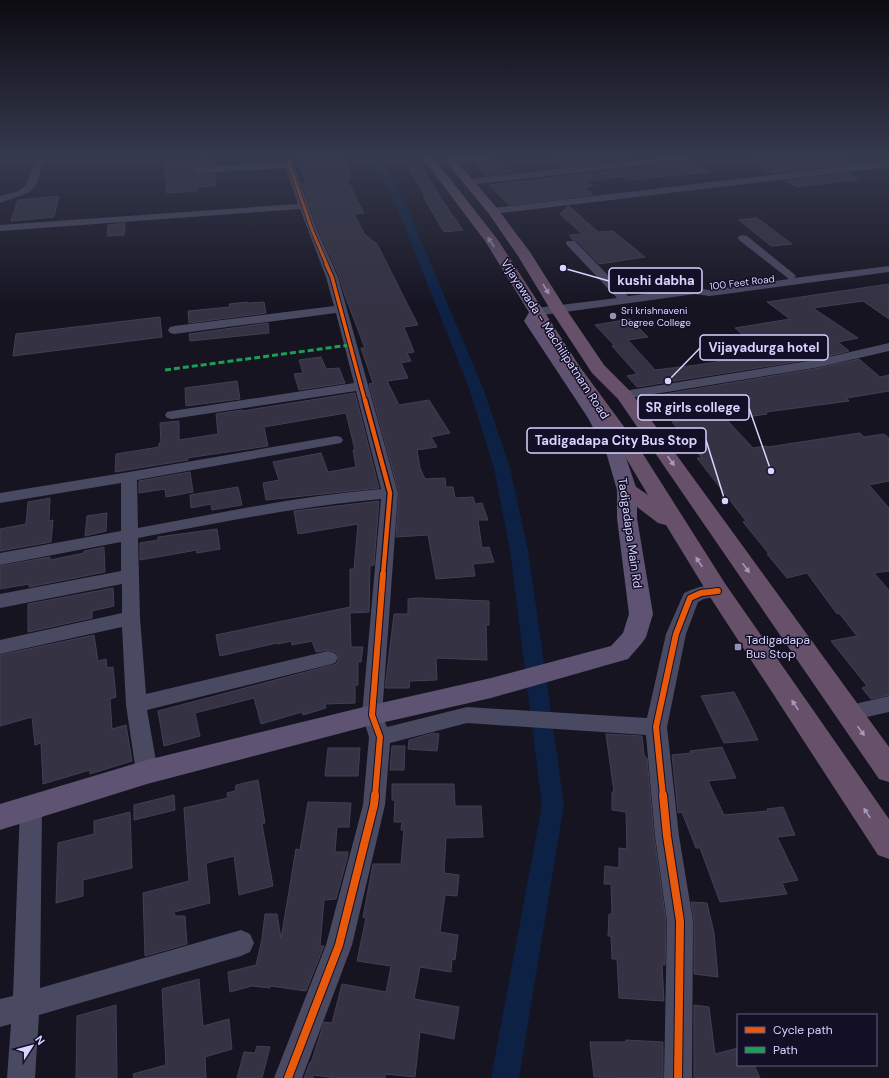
<svg xmlns="http://www.w3.org/2000/svg" width="889" height="1078" viewBox="0 0 889 1078" font-family="'DM Sans',sans-serif">
	<rect width="100%" height="100%" fill="#161421"/>
	<g fill="none" stroke-linecap="round" stroke-linejoin="round">
		<polygon fill="#0d2144" fill-rule="evenodd" points="370,157 379,157 405,203 483,388 510,468 528,550 564,805 519,1078 491,1078 542,805 510,550 494,468 469,388 395,203"/>
	</g>
	<g fill="#343243" stroke="#433f54">
		<polygon points="294,157 342,157 350,173 348,173 351,178 346,178 364,213 354,214 364,234 377,244 418,325 404,327 414,352 407,353 411,361 401,363 408,378 387,381 399,405 429,400 450,433 431,437 437,447 417,450 420,468 425,479 445,478 446,487 453,487 455,498 473,497 475,504 482,503 488,520 478,520 482,548 489,547 494,562 473,564 475,576 436,579 428,535 396,537 399,493 369,384 373,383 361,348 365,348 345,296 339,276 318,229 302,184 307,183"/>
		<polygon points="497,157 516,172 486,175 474,163 492,161"/>
		<polygon points="550,157 633,157 633,159 561,167"/>
		<polygon points="744,157 852,157 852,164 772,173"/>
		<polygon points="214,158 215,165 197,166 192,170 197,174 215,174 215,186 197,187 197,191 167,193 163,161"/>
		<polygon points="692,162 709,172 625,180 625,176 587,181 593,186 585,187 593,195 509,205 489,185"/>
		<polygon points="420,164 442,200 463,230 444,232 423,196 425,196 410,170"/>
		<polygon points="848,173 859,179 797,187 786,181"/>
		<polygon points="59,196 54,217 11,221 18,200"/>
		<polygon points="569,206 598,232 613,231 645,257 599,264 576,240 573,240 569,235 582,234 560,214 567,207"/>
		<polygon points="757,218 792,244 771,246 739,220"/>
		<polygon points="125,223 124,235 107,236 108,225"/>
		<polygon points="889,284 889,319 863,301 813,308 858,338 838,342 849,351 820,358 637,387 627,376 637,374 612,346 614,345 595,325 630,319 648,337 628,340 655,370 697,365 765,354 735,328 790,319 767,302"/>
		<polygon points="247,302 248,303 264,302 266,313 189,323 188,311 230,307 229,304"/>
		<polygon points="160,317 162,337 13,356 16,334"/>
		<polygon points="268,323 269,333 190,341 189,334"/>
		<polygon points="321,357 326,369 339,368 345,383 299,390 294,374 303,373 299,360"/>
		<polygon points="859,359 880,377 889,375 889,391 847,398 849,401 766,412 767,414 727,420 753,448 766,446 768,447 860,433 864,437 884,434 889,438 889,481 869,485 889,508 889,571 874,573 889,590 889,695 871,699 862,688 867,686 831,641 857,636 839,613 837,614 807,573 787,578 767,554 769,554 743,522 746,521 697,458 702,458 672,422 681,421 659,395 820,368"/>
		<polygon points="237,381 240,399 186,406 185,388"/>
		<polygon points="355,393 379,488 266,500 263,483 279,480 273,462 321,453 328,472 356,467 353,450 355,450 346,413 264,427 268,446 187,458 188,460 115,472 116,454 159,447 159,443 161,443 160,423 179,421 179,440 218,434 216,414 242,410 242,411"/>
		<polygon points="190,472 193,492 166,497 165,489 139,493 139,481"/>
		<polygon points="238,487 242,505 212,510 211,504 191,508 190,495"/>
		<polygon points="50,498 49,521 53,520 51,542 0,551 0,529 26,524 28,502"/>
		<polygon points="379,501 374,565 370,566 369,612 350,613 351,647 363,647 361,662 358,662 358,685 355,685 355,703 325,704 326,708 303,715 302,712 261,724 254,698 195,713 200,736 164,746 158,711 336,664 339,659 336,652 328,650 316,652 312,641 292,645 291,641 278,644 277,643 220,656 216,635 350,607 350,569 354,569 358,524 298,534 294,511"/>
		<polygon points="107,513 106,531 85,536 87,516"/>
		<polygon points="217,529 220,549 197,553 197,550 140,560 140,543 158,540 158,537"/>
		<polygon points="104,547 105,572 29,587 29,584 0,589 0,566 50,557 50,560 84,553 84,551"/>
		<polygon points="113,588 114,606 92,611 92,618 28,632 28,604"/>
		<polygon points="417,598 489,601 489,625 486,625 487,660 436,658 437,680 410,681 409,688 385,688 394,614 408,614 408,599"/>
		<polygon points="94,635 98,661 106,659 107,668 113,667 116,697 110,699 112,729 126,725 132,761 90,774 90,770 43,784 41,743 35,745 32,717 0,726 0,655"/>
		<polygon points="734,692 748,719 758,740 724,743 701,696"/>
		<polygon points="433,733 439,734 437,751 408,749 409,740"/>
		<polygon points="606,734 642,736 644,755 647,758 654,836 666,921 665,965 662,965 664,1001 619,998 617,959 612,959 611,936 608,936 609,914 612,914 611,884 604,884 605,866 619,868 619,848 627,849 626,812 612,810 612,792 614,792"/>
		<polygon points="392,746 405,746 404,770 390,770"/>
		<polygon points="722,747 736,778 708,781 724,815 768,811 767,809 783,807 795,835 777,837 798,880 782,883 787,894 720,902 700,848 696,848 682,812 678,813 672,755 691,753 690,751"/>
		<polygon points="328,748 360,748 358,776 325,776"/>
		<polygon points="258,780 265,823 262,824 273,886 239,895 234,856 206,863 210,903 174,912 175,916 185,916 187,944 145,956 143,893 189,881 184,808 228,798 227,793 235,791 236,785"/>
		<polygon points="392,784 454,784 455,806 481,806 483,837 446,838 444,873 459,875 457,896 445,895 440,932 458,935 455,960 452,959 451,972 420,967 414,999 459,1007 454,1039 420,1032 415,1077 385,1074 385,1078 336,1078 313,1075 313,1078 304,1078 310,1062 311,1063 324,1022 332,1023 342,984 386,992 391,966 357,961 366,918 363,917 373,864 401,864 404,830 401,830 402,822 394,822 395,800 392,800"/>
		<polygon points="174,795 175,810 134,820 134,805"/>
		<polygon points="308,802 351,803 349,827 337,827 335,852 348,852 347,859 336,899 324,900 320,946 324,946 306,991 270,986 270,988 252,986 230,992 228,972 256,965 262,939 265,914 277,914 281,939 296,849 300,850"/>
		<polygon points="130,812 132,868 83,880 83,896 56,903 58,843 94,834 94,821"/>
		<polygon points="691,902 707,903 714,933 718,977 694,974 694,921"/>
		<polygon points="199,979 203,1026 229,1019 232,1049 205,1057 206,1078 134,1078 133,1074 166,1065 162,989"/>
		<polygon points="116,1005 117,1078 76,1078 77,1016"/>
		<polygon points="694,1005 709,1007 715,1054 738,1048 738,1065 754,1065 760,1078 694,1078"/>
		<polygon points="626,1040 663,1042 663,1078 594,1077 590,1042 626,1042"/>
		<polygon points="257,1046 270,1047 262,1078 237,1078 244,1052 255,1053"/>
	</g>
	<g fill="none" stroke-linecap="round" stroke-linejoin="round">
		<g fill="#4a4962" fill-rule="evenodd">
			<polygon points="37,157 45,157 37,183 30,192 0,203 0,196 19,191 26,185"/>
			<path d="M283,157H291L317,230L338,277L398,493L382,715L387,727L467,707L647,718L666,634L684,593C696,588 710,582 724,587L727,591L724,595L704,599L698,602L686,634L667,727L679,836L693,921L692,1078H664L667,921L655,836L646,735L467,723L390,743L385,805L352,945L302,1078H274L326,945L363,805L369,737L362,715L381,499C300,506 219,523 138,538L140,618L146,694L328,651L335,653L338,658L335,663L328,665L147,710L158,772L155,779L147,781L139,779L136,772L126,705L122,627L0,654V640L122,613V584L0,608V594L121,571V542L0,565V553L121,531V483L0,503V493L129,472L336,436L341,437L343,440L341,443L137,480L138,528C219,513 299,496 381,489L356,391L172,419L167,418L165,415L167,412L172,411L354,383L336,313L174,334L170,333L168,330L170,327L174,326L334,306L326,277L300,209L0,231V225L298,204L286,168L197,173L193,170L197,167L285,163Z"/>
			<polygon points="461,157 496,157 492,160 450,164 446,161 450,158"/>
			<polygon points="665,157 696,157 692,160 468,185 463,182 468,179"/>
			<polygon points="889,161 889,167 493,214 488,211 493,208"/>
			<polygon points="743,235 747,236 794,274 796,276 794,278 889,266 889,272 718,295 709,296 695,294 536,316 532,315 530,312 532,309 536,308 617,298 567,245 566,243 567,241 575,241 628,296 695,288 709,290 789,279 739,240 738,238 739,236"/>
			<polygon points="889,343 889,351 820,367 624,399 619,398 617,395 619,392 624,391 820,359"/>
			<polygon points="889,696 889,712 849,721 842,719 839,713 842,707"/>
			<polygon points="31,797 39,800 42,807 40,988 241,930 250,934 254,943 250,952 241,956 39,1015 35,1078 7,1078 11,1024 0,1027 0,999 13,996 20,807 23,800"/>
		</g>
		<polygon fill="#5e5373" fill-rule="evenodd" points="536,308 541,309 543,312 540,321 542,325 606,418 624,452 637,490 637,518 653,614 646,637 642,643 628,659 491,698 372,725 147,784 0,830 0,804 147,760 372,705 491,678 611,646 623,633 629,614 617,518 617,490 606,452 588,418 524,321 531,309"/>
		<g fill="#67516a" fill-rule="evenodd">
			<path d="M422,157H433L498,240L580,367L636,443L726,585L889,819V859L878,855L710,597L666,525L658,523L620,494L617,490L620,486C632,482 638,488 648,495L617,443L564,369L485,241Z"/>
			<polygon points="442,157 453,157 497,208 530,252 566,309 604,365 630,391 889,747 889,782 879,779 618,399 592,373 550,309 518,256 489,214"/>
		</g>
		<polyline stroke="#1a9f57" stroke-width="3" stroke-dasharray="6 3" stroke-linecap="butt" points="165,370 350,345"/>
		<g stroke="#130f26" stroke-width="4.5">
			<polyline id="cycleway-far4" points="287,157 312,230 327,265"/>
		</g>
		<g stroke="#130f26" stroke-width="5.5">
			<polyline id="cycleway-far3" points="326,264 332,277 365,401"/>
		</g>
		<g stroke="#130f26" stroke-width="7">
			<polyline id="cycleway-far2" points="365,400 390,493 383,575"/>
		</g>
		<g stroke="#130f26" stroke-width="8">
			<g id="cycleway-far1">
				<polyline points="375,796 380,737 372,715 383,574"/>
				<polyline points="663,796 656,727 676,634 690,598 701,593 718,591"/>
			</g>
		</g>
		<g stroke="#130f26" stroke-width="10">
			<g id="cycleway">
				<polyline points="663,795 667,836 680,921 678,1078"/>
				<polyline points="288,1078 339,945 374,805 375,795"/>
			</g>
		</g>
		<use href="#cycleway-far4" stroke="#e8590c" stroke-width="3"/>
		<use href="#cycleway-far3" stroke="#e8590c" stroke-width="3.5"/>
		<use href="#cycleway-far2" stroke="#e8590c" stroke-width="4.5"/>
		<use href="#cycleway-far1" stroke="#e8590c" stroke-width="6"/>
		<use href="#cycleway" stroke="#e8590c" stroke-width="8"/>
	</g>
	<defs><path id="oneway-solid" d="M-6-.8H1V-3.2L6.5 0L1 3.2V.8H-6Z"/></defs>
	<g fill="#a699bc">
		<use href="#oneway-solid" transform="translate(491 242) rotate(-124)"/>
		<use href="#oneway-solid" transform="translate(546 289) rotate(59)"/>
		<use href="#oneway-solid" transform="translate(671 461) rotate(55)"/>
		<use href="#oneway-solid" transform="translate(699 562) rotate(-123)"/>
		<use href="#oneway-solid" transform="translate(746 568) rotate(55)"/>
		<use href="#oneway-solid" transform="translate(795 705) rotate(-124)"/>
		<use href="#oneway-solid" transform="translate(861 731) rotate(54)"/>
		<use href="#oneway-solid" transform="translate(867 813) rotate(-124)"/>
	</g>
	<linearGradient id="sky" x2="0" y2="1"><stop stop-color="#0c0b12"/><stop offset="0.51" stop-color="#363a4e"/><stop offset="1" stop-color="#363a4e" stop-opacity="0"/></linearGradient>
	<rect width="889" height="308" fill="url(#sky)"/>
	<g fill="#9591b1" stroke="#130f26" stroke-width="1.5">
		<circle cx="613" cy="316" r="4"/>
		<rect x="734" y="643" width="8" height="8" rx="2"/>
	</g>
	<g text-anchor="middle" stroke-width="3" stroke-linejoin="round" paint-order="stroke">
		<g font-size="10" fill="#d9d4ff" stroke="#130f26">
			<text transform="translate(742 282) rotate(-7)" y="4">100 Feet Road</text>
		</g>
		<g font-size="10" fill="#d9d4ff" stroke="#130f26" text-anchor="start">
			<text x="621" y="314">Sri krishnaveni<tspan x="621" dy="12">Degree College</tspan></text>
		</g>
		<g font-size="12" fill="#d9d4ff" stroke="#130f26">
			<text transform="translate(555 339) rotate(57)" y="4">Vijayawada - Machilipatnam Road</text>
			<text transform="translate(630 533) rotate(82)" y="4">Tadigadapa Main Rd</text>
		</g>
		<g font-size="12" fill="#d9d4ff" stroke="#130f26" text-anchor="start">
			<text x="746" y="644">Tadigadapa<tspan x="746" dy="14">Bus Stop</tspan></text>
		</g>
	</g>
	<path fill="none" stroke="#d9d4ff" stroke-width="1.5" d="M563 268L609 281M668 381L700 348M771 471L749 408M725 501L706 440"/>
	<g fill="#d9d4ff" stroke="#130f26" stroke-width="1.5">
		<circle cx="563" cy="268" r="4"/>
		<circle cx="668" cy="381" r="4"/>
		<circle cx="771" cy="471" r="4"/>
		<circle cx="725" cy="501" r="4"/>
	</g>
	<g fill="#130f26" stroke="#d9d4ff" stroke-width="1.5">
		<rect x="609" y="268" width="93" height="25" rx="4"/>
		<rect x="700" y="335" width="128" height="25" rx="4"/>
		<rect x="638" y="395" width="111" height="25" rx="4"/>
		<rect x="527" y="428" width="179" height="25" rx="4"/>
	</g>
	<g font-size="13" text-anchor="middle" font-weight="bold" fill="#d9d4ff">
		<text x="656" y="285">kushi dabha</text>
		<text x="764" y="352">Vijayadurga hotel</text>
		<text x="693" y="412">SR girls college</text>
		<text x="616" y="445">Tadigadapa City Bus Stop</text>
	</g>
	<rect x="737" y="1014" width="140" height="52" fill="#130f26" stroke="#625e7d"/>
	<rect x="745" y="1027" width="20" height="6" fill="#e8590c" stroke="#625e7d"/>
	<text x="773" y="1034" font-size="12" fill="#d9d4ff">Cycle path</text>
	<rect x="745" y="1047" width="20" height="6" fill="#1a9f57" stroke="#625e7d"/>
	<text x="773" y="1054" font-size="12" fill="#d9d4ff">Path</text>
	<g transform="translate(32 1046) rotate(54)" stroke="#130f26" stroke-width="3" paint-order="stroke">
	<path d="M0-3L7 15L0 10L-7 15Z" fill="#d9d4ff"/>
	<text y="-6" font-size="11" font-weight="bold" text-anchor="middle" fill="#d9d4ff">N</text>
	</g>
</svg>
